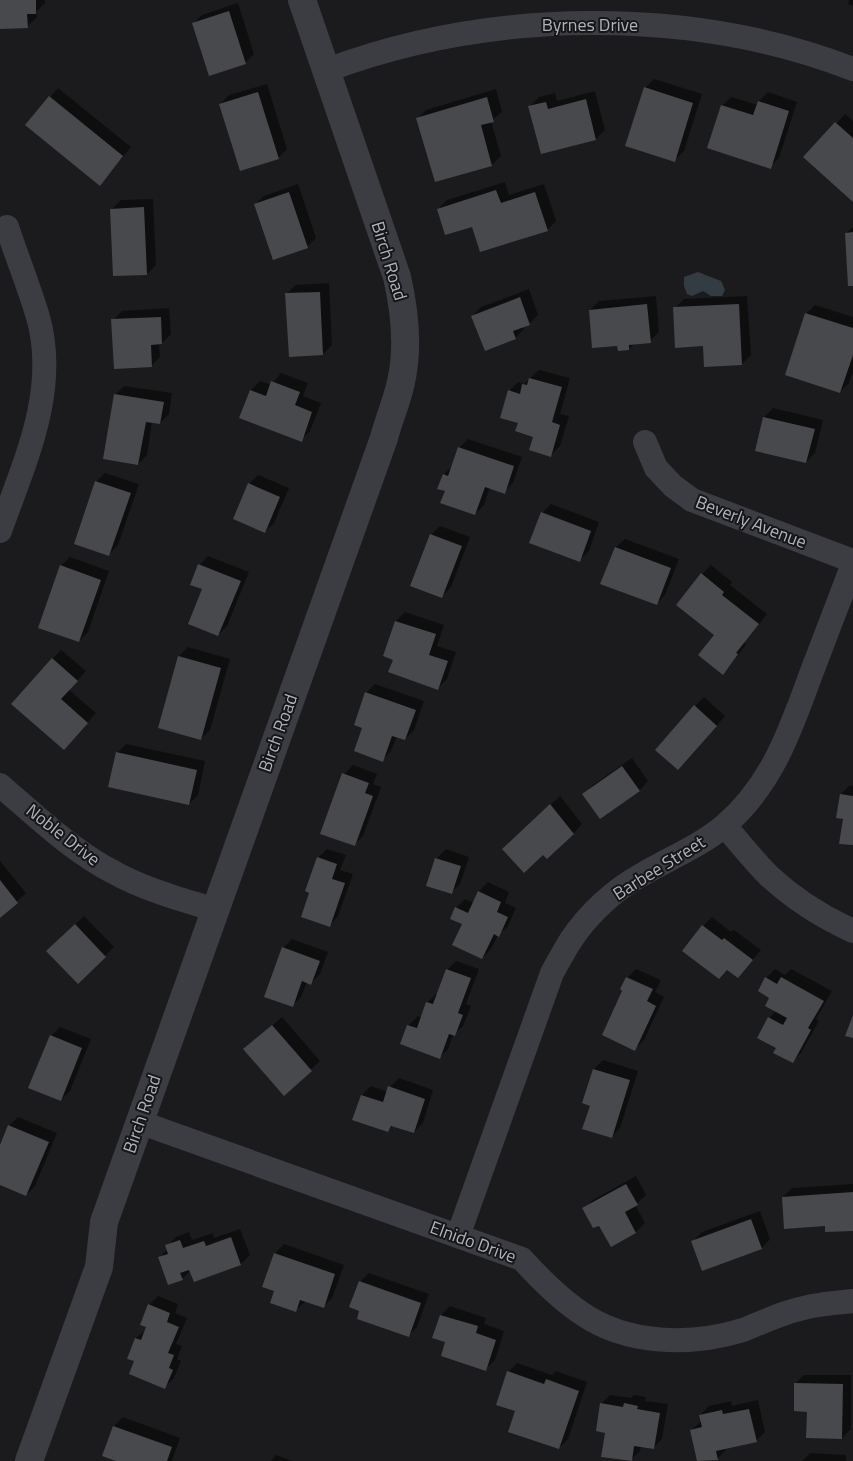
<svg xmlns="http://www.w3.org/2000/svg" width="853" height="1461" viewBox="0 0 853 1461" font-family="'Titillium Web',sans-serif">
	<rect width="100%" height="100%" fill="#1b1b1d"/>
	<polygon fill="#333c42" points="698,272 721,281 725,290 722,296 711,296 703,291 692,296 687,294 684,286 684,277"/>
	<g fill="#0007">
		<polygon points="0,0 45,0 45,3 36,12 37,17 28,26 0,28"/>
		<polygon points="849,0 853,0 853,6 848,4"/>
		<polygon points="238,3 254,54 245,63 193,24 202,15"/>
		<polygon points="654,79 702,94 684,151 675,160 645,88"/>
		<polygon points="267,84 287,149 278,158 220,104 229,95"/>
		<polygon points="58,88 131,147 100,184 50,97"/>
		<polygon points="496,89 502,112 491,121 501,156 492,165 436,181 417,119 426,110"/>
		<polygon points="595,91 605,130 596,139 530,106 539,97 555,93 557,101"/>
		<polygon points="768,92 797,102 779,158 770,167 722,106 731,97 758,105 759,101"/>
		<polygon points="845,114 853,121 853,200 805,157"/>
		<polygon points="505,182 509,195 544,184 556,221 547,230 473,225 438,209 447,200"/>
		<polygon points="298,184 316,238 307,247 255,204 264,196"/>
		<polygon points="153,199 156,265 147,274 112,209 121,200"/>
		<polygon points="853,227 853,285 846,233"/>
		<polygon points="329,283 332,345 323,354 286,294 296,285"/>
		<polygon points="529,289 538,315 529,324 523,326 524,329 515,338 472,316 481,307"/>
		<polygon points="656,296 659,332 650,341 635,343 629,349 618,344 590,310 599,301"/>
		<polygon points="747,296 751,355 742,364 675,308 684,299"/>
		<polygon points="815,305 853,317 853,371 849,383 840,392 806,314"/>
		<polygon points="169,308 171,334 162,343 159,343 160,357 151,366 113,320 122,311"/>
		<polygon points="539,370 570,378 560,414 569,416 560,446 551,455 534,436 519,422 509,391 518,382 524,384"/>
		<polygon points="281,373 308,383 303,396 321,403 310,431 301,440 251,390 260,381 271,385"/>
		<polygon points="124,386 172,393 169,414 160,423 152,422 147,455 138,464 115,395"/>
		<polygon points="773,408 823,420 815,453 806,462 756,450 764,417"/>
		<polygon points="468,439 522,457 513,483 504,492 490,487 484,505 475,514 446,491 439,488 444,474 454,465 459,448"/>
		<polygon points="105,473 139,484 118,545 109,554 96,482"/>
		<polygon points="258,475 289,488 274,523 265,532 249,484"/>
		<polygon points="551,504 599,522 589,551 580,560 542,513"/>
		<polygon points="440,526 470,537 451,587 442,596 431,535"/>
		<polygon points="625,539 679,559 665,595 656,604 616,547"/>
		<polygon points="208,556 249,572 227,626 218,635 204,589 200,565"/>
		<polygon points="70,557 109,571 88,632 79,641 61,566"/>
		<polygon points="711,565 732,582 730,585 767,614 744,643 746,645 722,673 716,635 702,574"/>
		<polygon points="405,612 444,625 437,646 456,652 447,679 438,688 395,659 396,621"/>
		<polygon points="188,647 230,659 210,730 201,739 179,656"/>
		<polygon points="61,650 86,671 69,690 96,713 64,749 52,659"/>
		<polygon points="375,684 424,701 414,730 405,739 397,736 391,751 382,760 363,727 366,693"/>
		<polygon points="704,697 725,716 687,760 695,706"/>
		<polygon points="126,744 205,761 198,795 189,804 117,753"/>
		<polygon points="632,758 648,781 640,790 600,818 584,794 593,785"/>
		<polygon points="353,765 377,774 373,784 381,787 363,836 354,845 344,774"/>
		<polygon points="850,785 853,786 853,844 844,818 841,794"/>
		<polygon points="560,796 582,824 574,833 547,858 543,853 513,840"/>
		<polygon points="327,849 346,855 340,870 353,874 338,916 330,925 311,892 318,858"/>
		<polygon points="446,849 469,857 460,884 451,893 427,885 437,858"/>
		<polygon points="0,861 26,893 0,916"/>
		<polygon points="488,882 509,892 505,903 516,908 508,926 498,935 491,949 482,958 463,924 451,918 456,908 465,899 474,903 479,891"/>
		<polygon points="84,916 114,947 78,982 57,942"/>
		<polygon points="712,917 731,932 734,930 761,950 738,977 728,969 719,978 703,926"/>
		<polygon points="292,939 328,952 320,974 311,983 307,982 301,997 292,1006 283,948"/>
		<polygon points="456,961 479,969 466,1004 471,1006 463,1026 453,1035 448,1049 439,1058 402,1044 409,1025 418,1016 422,1018 427,1003 436,994 438,994 447,970"/>
		<polygon points="636,969 661,980 655,992 664,997 644,1040 635,1049 624,990 627,978"/>
		<polygon points="775,969 785,975 791,969 832,991 816,1019 819,1021 801,1053 792,1062 777,1048 758,1037 769,1018 776,1011 766,978"/>
		<polygon points="282,1017 320,1061 284,1094 254,1041"/>
		<polygon points="60,1027 91,1039 70,1091 61,1100 51,1036"/>
		<polygon points="603,1060 638,1071 620,1128 611,1137 592,1105 584,1102 594,1069"/>
		<polygon points="399,1078 433,1090 423,1123 414,1132 394,1125 388,1131 362,1095 371,1086 388,1092 390,1087"/>
		<polygon points="18,1117 57,1133 35,1186 26,1195 0,1184 0,1148 9,1126"/>
		<polygon points="636,1176 646,1195 635,1205 645,1223 636,1232 611,1245 599,1224 584,1209 593,1200"/>
		<polygon points="853,1184 853,1229 826,1225 783,1197 792,1188"/>
		<polygon points="760,1211 770,1239 762,1248 693,1241 702,1232"/>
		<polygon points="240,1229 250,1255 241,1264 191,1270 182,1279 160,1257 168,1249 167,1246 176,1237 189,1232 192,1240 213,1233 214,1238"/>
		<polygon points="284,1244 344,1265 332,1298 323,1307 306,1301 296,1310 275,1290 263,1286 275,1253"/>
		<polygon points="369,1273 429,1294 417,1327 408,1336 361,1310 360,1282"/>
		<polygon points="158,1296 178,1304 175,1313 187,1318 176,1344 182,1346 177,1359 181,1361 174,1378 165,1387 135,1361 136,1338 146,1330 149,1305"/>
		<polygon points="450,1306 486,1318 484,1324 504,1331 495,1360 486,1369 447,1341 441,1315"/>
		<polygon points="517,1363 552,1375 556,1371 587,1382 568,1439 559,1448 517,1411 508,1372"/>
		<polygon points="804,1375 851,1375 851,1429 842,1438 808,1410 795,1384"/>
		<polygon points="610,1395 631,1398 634,1395 646,1397 645,1401 668,1404 662,1439 653,1448 641,1446 640,1451 631,1460 606,1432 601,1404"/>
		<polygon points="758,1400 765,1432 756,1441 726,1448 726,1450 717,1459 698,1461 691,1430 702,1421 700,1415 709,1406 731,1401 732,1406"/>
		<polygon points="123,1417 180,1438 172,1461 120,1461 114,1426"/>
		<polygon points="810,1453 846,1455 846,1461 802,1461"/>
		<polygon points="276,1455 293,1461 271,1461"/>
	</g>
	<g fill="#48494d">
		<polygon points="0,0 36,0 36,14 27,14 28,28 0,29"/>
		<polygon points="229,11 246,64 209,76 192,23"/>
		<polygon points="644,87 693,103 675,162 625,146"/>
		<polygon points="258,92 279,159 240,171 219,104"/>
		<polygon points="49,96 123,156 100,186 25,125"/>
		<polygon points="487,97 494,122 481,125 492,166 435,182 416,118"/>
		<polygon points="586,99 596,140 541,154 528,106 546,102 548,109"/>
		<polygon points="758,101 789,111 771,169 707,148 721,105 753,115"/>
		<polygon points="835,122 853,138 853,202 803,157"/>
		<polygon points="496,190 501,203 535,192 548,231 480,252 472,227 445,235 437,209"/>
		<polygon points="289,192 308,248 273,260 254,204"/>
		<polygon points="144,207 147,275 113,276 110,209"/>
		<polygon points="853,232 853,286 848,286 845,233"/>
		<polygon points="320,292 323,355 289,357 285,293"/>
		<polygon points="520,297 530,325 513,331 516,339 485,351 471,316"/>
		<polygon points="647,304 651,343 629,345 629,350 618,351 617,346 592,348 589,310"/>
		<polygon points="739,304 742,365 704,367 703,346 675,348 673,307"/>
		<polygon points="805,313 853,328 853,355 840,393 785,375"/>
		<polygon points="161,317 162,344 151,345 152,367 114,369 111,319"/>
		<polygon points="529,378 562,387 552,422 560,425 551,457 529,450 533,437 515,431 518,423 500,418 508,390 520,394 522,384 527,385"/>
		<polygon points="271,381 300,392 295,405 312,412 302,442 239,418 250,390 266,396"/>
		<polygon points="114,394 164,402 160,424 146,422 138,465 103,459"/>
		<polygon points="763,417 815,429 806,463 755,451"/>
		<polygon points="458,447 514,466 505,494 485,487 475,515 440,503 445,491 437,489 443,474 448,476"/>
		<polygon points="95,481 131,493 109,556 74,544"/>
		<polygon points="248,483 280,497 265,533 233,519"/>
		<polygon points="541,512 591,531 580,562 529,543"/>
		<polygon points="430,534 462,546 442,598 410,586"/>
		<polygon points="615,547 671,568 657,605 600,584"/>
		<polygon points="198,564 241,581 218,636 188,624 202,589 190,585"/>
		<polygon points="60,565 101,580 79,642 38,628"/>
		<polygon points="701,573 724,592 722,595 759,624 736,653 738,654 723,675 698,655 714,635 676,605"/>
		<polygon points="395,621 436,634 429,655 448,661 438,690 388,672 393,660 383,656"/>
		<polygon points="178,656 221,668 201,740 158,728"/>
		<polygon points="52,658 78,681 61,699 88,723 64,750 11,704"/>
		<polygon points="365,692 416,710 405,740 392,736 383,762 354,751 362,728 354,725"/>
		<polygon points="694,705 717,726 678,770 655,750"/>
		<polygon points="116,752 197,770 189,805 108,787"/>
		<polygon points="622,766 640,791 600,819 582,794"/>
		<polygon points="342,773 369,783 365,793 373,796 355,846 320,834"/>
		<polygon points="840,794 853,796 853,845 839,844 843,819 836,818"/>
		<polygon points="550,804 574,834 547,859 543,855 524,873 502,849"/>
		<polygon points="317,857 337,864 332,879 345,883 330,927 301,917 309,893 305,891"/>
		<polygon points="435,858 461,866 452,894 426,886"/>
		<polygon points="0,880 18,903 0,918"/>
		<polygon points="478,891 501,902 497,912 508,917 499,937 494,934 482,959 452,945 462,924 450,919 455,907 468,913"/>
		<polygon points="75,924 106,957 78,984 46,951"/>
		<polygon points="702,925 722,940 724,938 753,960 738,978 727,970 719,979 682,951"/>
		<polygon points="282,947 320,961 311,985 302,981 293,1007 264,997"/>
		<polygon points="446,969 471,978 458,1013 463,1015 455,1036 449,1034 440,1059 400,1044 407,1025 417,1028 426,1002 433,1004"/>
		<polygon points="626,977 653,989 647,1001 656,1006 635,1051 602,1035 622,991 620,989"/>
		<polygon points="765,977 777,984 781,977 824,1001 808,1028 811,1030 793,1063 773,1053 776,1048 757,1038 768,1017 783,1025 787,1018 765,1006 769,998 758,991"/>
		<polygon points="853,1015 853,1038 845,1036"/>
		<polygon points="272,1025 312,1071 284,1096 243,1049"/>
		<polygon points="50,1035 82,1048 61,1101 28,1088"/>
		<polygon points="593,1069 630,1080 612,1138 582,1129 590,1106 582,1103"/>
		<polygon points="388,1086 425,1099 414,1133 391,1126 388,1132 352,1120 361,1095 383,1102"/>
		<polygon points="8,1125 49,1142 26,1196 0,1185 0,1145"/>
		<polygon points="626,1184 638,1205 625,1212 636,1233 611,1247 599,1226 593,1228 582,1208"/>
		<polygon points="853,1192 853,1231 825,1232 825,1226 784,1229 782,1197"/>
		<polygon points="751,1219 762,1249 702,1271 691,1241"/>
		<polygon points="231,1237 241,1265 194,1282 189,1270 180,1273 183,1280 168,1285 158,1257 168,1254 165,1245 180,1240 183,1248 204,1241 206,1246"/>
		<polygon points="274,1253 335,1274 324,1308 300,1300 296,1312 270,1303 274,1291 262,1287"/>
		<polygon points="359,1281 421,1303 409,1337 357,1319 359,1311 349,1307"/>
		<polygon points="148,1304 170,1313 167,1322 179,1327 168,1353 174,1355 169,1368 173,1370 165,1389 129,1374 134,1361 127,1359 135,1338 141,1340 146,1327 140,1325"/>
		<polygon points="440,1315 478,1326 476,1333 496,1340 486,1371 441,1356 445,1342 432,1338"/>
		<polygon points="507,1371 544,1384 546,1379 579,1391 559,1449 508,1432 515,1411 496,1405"/>
		<polygon points="794,1383 843,1384 842,1439 806,1438 807,1412 794,1411"/>
		<polygon points="600,1403 623,1407 624,1403 638,1406 637,1409 660,1413 654,1449 634,1446 632,1461 601,1457 605,1433 596,1431"/>
		<polygon points="749,1409 757,1442 716,1451 718,1460 697,1461 690,1430 702,1427 699,1415 722,1410 723,1414"/>
		<polygon points="113,1426 172,1447 167,1461 116,1461 102,1456"/>
	</g>
	<g fill="none" stroke-linecap="round" stroke-linejoin="round">
		<g stroke="#3c3d42" stroke-width="24">
			<path d="M327,70C490,9 690,6 853,69"/>
			<polyline points="645,442 656,468 673,486 692,500 853,561"/>
			<path d="M0,531C24,463 59,391 38,317C29,287 17,257 7,227"/>
			<path d="M0,785C36,816 72,851 115,873C146,890 181,899 215,910"/>
			<path d="M725,826C739,842 753,860 769,876C794,899 822,917 853,931"/>
			<path d="M139,1122L522,1259C540,1279 559,1298 581,1313C627,1345 691,1346 743,1330C758,1324 773,1317 789,1312C809,1305 832,1303 853,1301"/>
			<path d="M458,1236L552,973C558,962 564,951 571,940C588,914 615,889 643,874C670,858 700,846 724,826C772,785 790,731 811,674C825,637 839,601 853,564"/>
		</g>
		<path stroke="#3c3d42" stroke-width="28" d="M29,1461L99,1267L104,1222L384,438C389,419 397,401 401,382C409,347 405,312 397,277L302,0"/>
	</g>
	<g text-anchor="middle" stroke-width="4" stroke-linejoin="round" paint-order="stroke">
		<g font-size="18" fill="#aeb3bb" stroke="#161618">
			<text x="590" y="31">Byrnes Drive</text>
			<text transform="translate(389 261) rotate(73)" y="6">Birch Road</text>
			<text transform="translate(751 522) rotate(21)" y="6">Beverly Avenue</text>
			<text transform="translate(278 733) rotate(-70)" y="6">Birch Road</text>
			<text transform="translate(63 835) rotate(38)" y="6">Noble Drive</text>
			<text transform="translate(659 868) rotate(-32)" y="6">Barbee Street</text>
			<text transform="translate(142 1114) rotate(-71)" y="6">Birch Road</text>
			<text transform="translate(473 1242) rotate(20)" y="6">Elnido Drive</text>
		</g>
	</g>
</svg>
